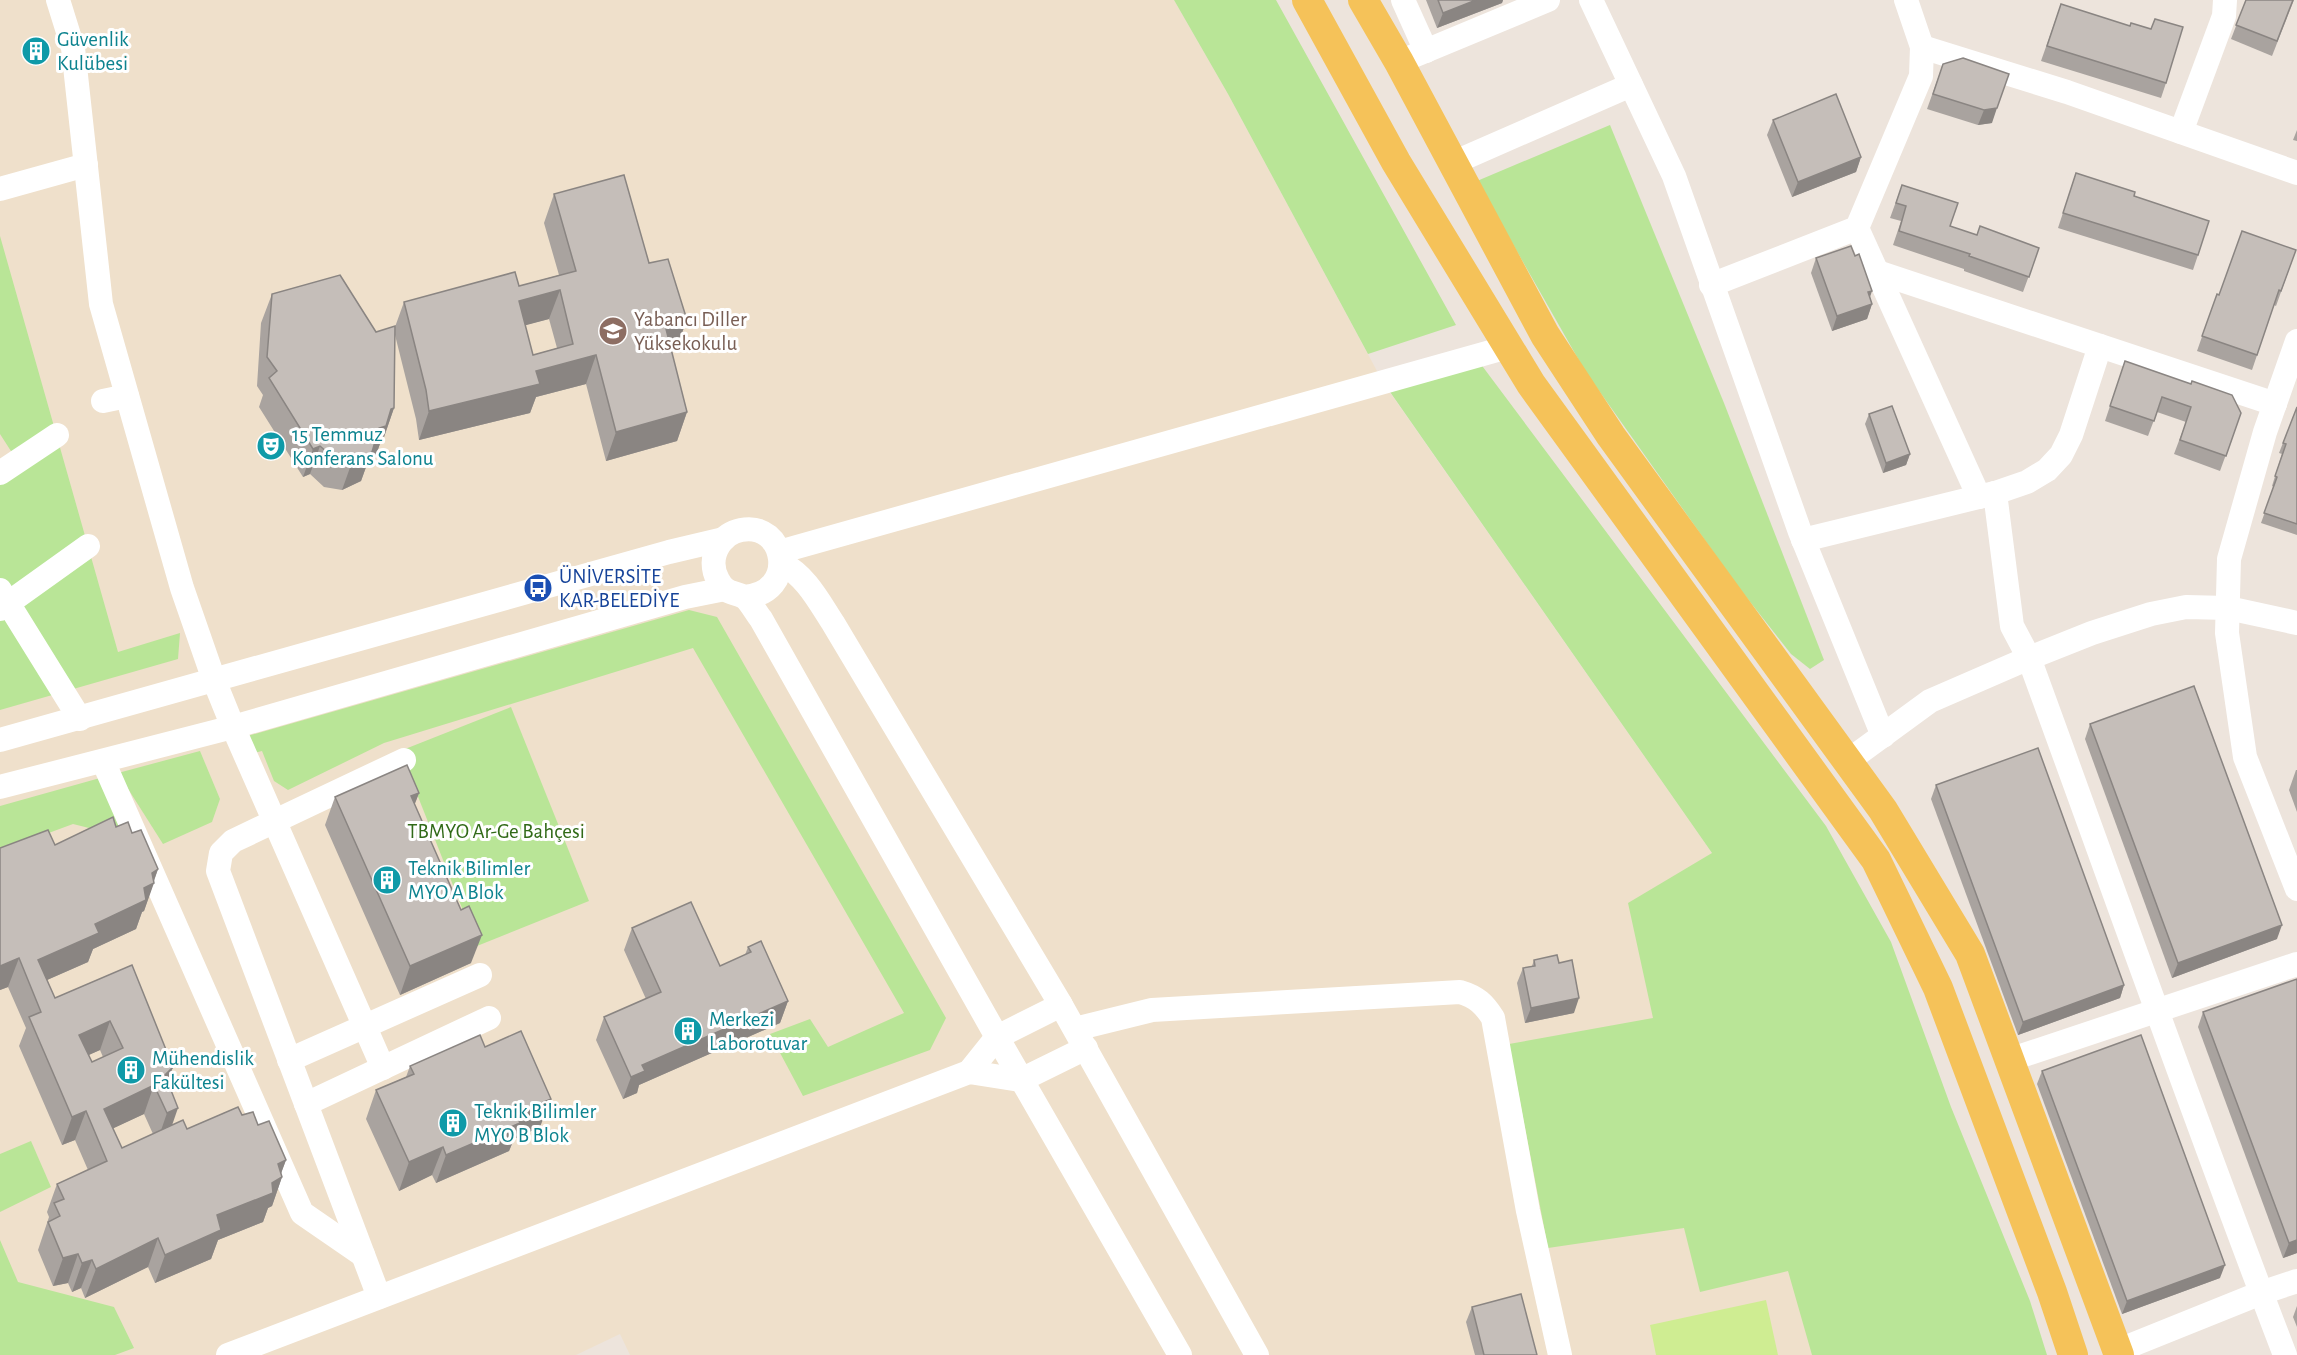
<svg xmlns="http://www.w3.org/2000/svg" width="2297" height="1355" viewBox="0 0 2297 1355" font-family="'Alegreya Sans',sans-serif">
	<rect width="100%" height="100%" fill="#ede4dc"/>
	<polygon fill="#efe0cb" points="0,0 1174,0 1228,94 1384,384 1712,853 1956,1355 630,1355 620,1334 576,1355 0,1355"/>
	<g fill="#b9e597">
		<polygon points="1174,0 1276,0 1456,325 1368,354 1228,94"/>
		<polygon points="1610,125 1724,403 1824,660 1810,669 1791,654 1736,584 1585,371 1477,181"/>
		<polygon points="0,236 118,652 180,633 178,659 0,710 0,474 18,462 0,434"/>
		<polygon points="1477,359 1826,826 1891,942 1951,1107 2030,1301 2047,1355 1812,1355 1788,1271 1700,1292 1684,1228 1548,1248 1509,1044 1653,1018 1628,903 1712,853 1388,389"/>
		<polygon points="689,610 717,617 946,1018 930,1050 803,1096 770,1034 810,1019 828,1047 904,1013 693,648 384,743 288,790 274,781 262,751 250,754 244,737"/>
		<polygon points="511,707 589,901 477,946 400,751"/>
		<polygon points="200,751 220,799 212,822 163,844 118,773"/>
		<polygon points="100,778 125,837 73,824 0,851 0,806"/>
		<polygon points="31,1141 51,1187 0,1212 0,1154"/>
		<polygon points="0,1240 18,1282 114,1307 134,1348 115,1355 0,1355"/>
	</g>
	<polygon fill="#cfed92" points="1766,1300 1778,1355 1656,1355 1650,1325"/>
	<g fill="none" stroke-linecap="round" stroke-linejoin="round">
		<g stroke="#fff" stroke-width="24">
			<polyline points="58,0 73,48 101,304 182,588 214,680 233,727 383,1068"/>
			<polyline points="1403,0 1426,51"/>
			<polyline points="1591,0 1674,176 1800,532 1883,736"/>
			<polyline points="1922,47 2067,92 2297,173"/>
			<polyline points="1399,62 1548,0"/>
			<polyline points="2181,132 2224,16 2225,0"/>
			<polyline points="1453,163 1631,85"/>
			<polyline points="0,189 86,165"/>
			<polyline points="1857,228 1979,497"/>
			<polyline points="1877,272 2275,404"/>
			<polyline points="1711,285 1857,228 1921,76 1922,47 1906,0"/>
			<polyline points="2297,341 2265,432 2229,559 2227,633 2245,757 2297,889"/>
			<polyline points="103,401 127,396"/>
			<polyline points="0,473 57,435"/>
			<path d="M1995,493L2012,626L2029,658C2114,890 2196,1124 2285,1355"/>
			<polyline points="1803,540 1995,493 2027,482 2047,470 2061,455 2071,435 2100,346"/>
			<polyline points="779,552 1508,347"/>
			<path d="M781,563C806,576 818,600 833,623L1061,1005L1257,1355"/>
			<polyline points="0,590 80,719"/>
			<path d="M744,597C799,593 786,521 741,530C731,532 724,537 719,545C712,556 712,569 718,580C726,595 733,591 744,597C750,601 756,613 761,619L997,1037L1180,1355"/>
			<polyline points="0,609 88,546"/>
			<polyline points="0,740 669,552 724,539"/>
			<polyline points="103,761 302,1213 363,1255"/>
			<polyline points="1848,761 1930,701 2029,658 2092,633 2151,614 2186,607 2228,608 2297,623"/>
			<polyline points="0,787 233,727 685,597 725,589"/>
			<path d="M1075,1029L1152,1010L1460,992C1477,997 1484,1004 1493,1018L1528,1211L1560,1355"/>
			<polyline points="289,1060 480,975"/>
			<polyline points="2009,1060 2297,964"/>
			<polyline points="969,1072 997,1037 1061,1005"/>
			<polyline points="306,1104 489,1018"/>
			<polyline points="379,1297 218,871 221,853 233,841 404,760"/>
			<polyline points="2117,1351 2261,1293 2297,1281"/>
			<polyline points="228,1355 969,1072 1021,1080 1086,1048"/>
		</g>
		<g stroke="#f5c259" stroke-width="30">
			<polyline points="1307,0 1396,162 1531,384 1876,860 1938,988 2052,1292 2073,1355"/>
			<polyline points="1363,0 1399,62 1545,335 1611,436 1883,810 1970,954 2119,1355"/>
		</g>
	</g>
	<g fill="#a9a39f" fill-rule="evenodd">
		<polygon points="1426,0 1503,0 1502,3 1437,28"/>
		<polygon points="2246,0 2294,0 2272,56 2231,39"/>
		<polygon points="2061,4 2166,83 2161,98 2041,61"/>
		<polygon points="1963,58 1992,123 1978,125 1927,109 1943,64"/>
		<polygon points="1773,120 1861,157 1856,172 1792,197 1767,135"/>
		<polygon points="2297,130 2297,141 2293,140"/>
		<polygon points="2076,173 2198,255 2193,270 2058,228"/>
		<polygon points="1902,185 1950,226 1977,235 2039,248 2023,292 1964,271 1964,269 1893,245 1901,221 1890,218"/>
		<path d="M554,194L649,263L687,320L676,348L671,350L687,412L677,441L606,461L586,384L536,397L530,413L419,440L416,419L395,335L394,408L384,437L382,438L376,455L370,456L361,481L342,490L324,487L310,474L303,477L259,407L263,395L257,386L261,323L272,294L376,332L395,327L404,302L519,286L559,275L544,223ZM549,319L557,348L533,355L525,325Z"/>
		<polygon points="2296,250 2276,306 2274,305 2252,370 2197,351 2217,294 2219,295"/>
		<polygon points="1816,258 1870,297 1872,304 1867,319 1832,331 1811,273"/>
		<polygon points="2125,361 2241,413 2220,471 2174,454 2186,422 2157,412 2148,436 2105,421"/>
		<polygon points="2297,407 2297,535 2261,523 2274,487 2272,486 2282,454 2279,453"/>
		<polygon points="1869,414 1910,454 1906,465 1883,473 1865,424"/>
		<polygon points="2090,724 2277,939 2172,978 2085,739"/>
		<polygon points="2296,770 2297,770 2297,812 2289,790"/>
		<polygon points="1936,785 2124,985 2120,998 2018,1035 1931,799"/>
		<polygon points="419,793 414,805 461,910 471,963 400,995 325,825 335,797"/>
		<path d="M116,827L132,833L158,869L144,911L142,912L136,929L93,949L88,962L47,980L55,998L132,965L167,1082L172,1125L187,1129L242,1115L258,1125L286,1160L281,1173L282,1177L272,1206L268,1208L263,1222L218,1240L211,1259L155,1283L148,1267L85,1298L81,1288L72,1292L68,1283L53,1286L38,1250L49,1217L47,1212L57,1184L88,1170L75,1140L62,1145L19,1046L26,1028L8,987L0,990V848L55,845ZM100,1050L103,1057L92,1062L88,1055ZM144,1114L153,1134L122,1148L113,1128Z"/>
		<polygon points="632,928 720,966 745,955 748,947 788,1001 780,1023 639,1085 637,1093 623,1099 596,1040 604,1017 646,999 624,950"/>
		<polygon points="1534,960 1559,963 1574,1013 1525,1023 1517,983 1523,968 1532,966"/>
		<polygon points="2203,1012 2297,1253 2283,1258 2198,1027"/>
		<polygon points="485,1047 540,1127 514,1139 509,1151 436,1183 432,1175 399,1191 366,1119 376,1090 406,1077 410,1066"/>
		<polygon points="2042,1071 2220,1278 2122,1314 2037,1084"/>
		<polygon points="2297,1306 2297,1327 2293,1317"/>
		<polygon points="1472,1307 1537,1355 1475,1355 1466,1322"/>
	</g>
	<g fill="#8a8582">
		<polygon points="1476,0 1503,0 1502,3 1437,28 1443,13"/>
		<polygon points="1997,108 1992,123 1978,125 1984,110"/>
		<polygon points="1861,157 1856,172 1792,197 1798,182"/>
		<polygon points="560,290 549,319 508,330 519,301"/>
		<polygon points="1872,291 1867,306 1872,304 1867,319 1832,331 1837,316 1868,292"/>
		<polygon points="687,320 676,348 654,354 665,325"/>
		<polygon points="596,355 586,384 536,397 530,413 419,440 429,411 536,371"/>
		<polygon points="394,408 384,437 382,438 376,455 370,456 361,481 342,490 352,462 379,428 391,409"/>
		<polygon points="687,412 677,441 606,461 616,432"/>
		<polygon points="320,446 310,474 303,477 313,449"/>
		<polygon points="1910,454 1906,465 1883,473 1886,463"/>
		<polygon points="419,793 408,822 411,796"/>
		<polygon points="158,869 153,883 154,883 144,911 142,912 136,929 93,949 88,962 31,987 38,960 95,924 144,888 152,873"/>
		<polygon points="2282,925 2277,939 2172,978 2178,963"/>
		<polygon points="482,935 471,963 400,995 410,966"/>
		<polygon points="19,958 8,987 0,990 0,966"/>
		<polygon points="2124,985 2120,998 2018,1035 2023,1022"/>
		<polygon points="1579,998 1574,1013 1525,1023 1531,1008"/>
		<polygon points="788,1001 780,1023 639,1085 637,1093 623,1099 631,1077 642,1065"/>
		<polygon points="110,1021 100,1050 69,1064 79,1035"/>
		<polygon points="173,1067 162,1096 165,1075"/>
		<polygon points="154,1085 144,1114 97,1136 104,1109"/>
		<polygon points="551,1099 540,1127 514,1139 509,1151 436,1183 446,1155 516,1114"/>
		<polygon points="178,1108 168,1137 157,1142 167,1113"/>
		<polygon points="86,1111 75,1140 62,1145 72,1117"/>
		<polygon points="443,1147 432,1175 399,1191 409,1162"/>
		<polygon points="286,1160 279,1179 282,1177 272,1206 268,1208 263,1222 218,1240 211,1259 155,1283 165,1255 217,1215 278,1164"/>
		<polygon points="158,1238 148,1267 85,1298 96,1269"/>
		<polygon points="2297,1240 2297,1253 2283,1258 2289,1243"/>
		<polygon points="78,1254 68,1283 53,1286 63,1258"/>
		<polygon points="92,1260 81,1288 72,1292 82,1263"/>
		<polygon points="2225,1265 2220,1278 2122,1314 2127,1301"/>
	</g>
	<g fill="#c5beb9" stroke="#8a8582" stroke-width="1.5" fill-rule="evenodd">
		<polygon points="1438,0 1476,0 1443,13"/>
		<polygon points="2246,0 2293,0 2277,41 2236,25"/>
		<polygon points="2061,4 2130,26 2131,23 2151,29 2155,19 2183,27 2166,83 2047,46"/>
		<polygon points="1963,58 2009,74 1997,108 1984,110 1933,94 1943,64"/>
		<polygon points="1836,94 1861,157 1798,182 1773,120"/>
		<polygon points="2076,173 2135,192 2134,196 2209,221 2198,255 2063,213"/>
		<path d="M624,175L649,263L668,259L687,320L665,325L687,412L616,432L596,355L536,371L540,384L429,411L426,390L404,302L515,272L519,286L576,271L554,194ZM560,290L573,344L533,355L519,301Z"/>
		<polygon points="1902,185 1958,203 1950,226 1977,235 1980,226 2039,248 2029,277 1969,256 1970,254 1899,231 1906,206 1896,203"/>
		<polygon points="2242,231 2296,250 2281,291 2279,290 2257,355 2202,336 2217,294 2219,295"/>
		<polygon points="1851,246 1855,256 1859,254 1872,291 1868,292 1872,304 1837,316 1816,258"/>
		<polygon points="340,275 376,332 395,326 394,408 391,409 386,426 379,428 372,452 352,462 334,458 320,446 313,449 269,378 277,371 267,357 272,294"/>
		<polygon points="2125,361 2191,384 2192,381 2232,395 2241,413 2226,456 2180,440 2191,407 2162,397 2154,421 2110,406"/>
		<polygon points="1892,406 1910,454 1886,463 1869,414"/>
		<polygon points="2297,407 2297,524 2264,513 2277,477 2275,476 2286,444 2283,443"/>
		<polygon points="2194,686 2282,925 2178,963 2090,724"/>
		<polygon points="2038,748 2124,985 2023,1022 1936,785"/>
		<polygon points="407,765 419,793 411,796 461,910 469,906 482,935 410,966 335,797"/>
		<path d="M113,817L116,827L128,822L132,833L141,830L158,869L152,873L154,883L144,888L146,900L95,924L99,933L38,960L55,998L132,965L173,1067L165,1075L178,1108L167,1113L154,1085L104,1109L122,1148L183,1120L187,1129L238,1107L242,1115L253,1112L258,1125L269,1121L286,1160L278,1164L282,1177L272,1183L273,1193L217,1215L221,1230L165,1255L158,1238L96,1269L92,1260L82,1263L78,1254L63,1258L48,1222L60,1216L54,1203L64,1199L57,1184L107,1161L86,1111L72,1117L29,1017L41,1012L19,958L0,966V848L48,830L55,845ZM110,1021L123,1048L92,1062L79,1035Z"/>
		<polygon points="691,902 720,966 751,952 748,947 761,941 788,1001 642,1065 645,1071 631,1077 604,1017 661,992 632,928"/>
		<polygon points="1557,955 1559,963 1572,960 1579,998 1531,1008 1523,968 1535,966 1534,960"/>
		<polygon points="2297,979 2297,1240 2289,1243 2203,1012"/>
		<polygon points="521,1031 551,1099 516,1114 520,1123 446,1155 443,1147 409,1162 376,1090 414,1074 410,1066 480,1035 485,1047"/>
		<polygon points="2141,1035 2225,1265 2127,1301 2042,1071"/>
		<polygon points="1521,1294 1537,1355 1484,1355 1472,1307"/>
	</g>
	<defs>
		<g id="building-disc" transform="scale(1.5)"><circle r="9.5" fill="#0f9aa8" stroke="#fff"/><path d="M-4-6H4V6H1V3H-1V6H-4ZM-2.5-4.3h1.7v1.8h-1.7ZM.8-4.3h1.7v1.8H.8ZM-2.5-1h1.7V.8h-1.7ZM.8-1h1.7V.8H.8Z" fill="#fff"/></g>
		<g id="school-disc" transform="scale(1.5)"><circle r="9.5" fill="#8d6e63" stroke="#fff"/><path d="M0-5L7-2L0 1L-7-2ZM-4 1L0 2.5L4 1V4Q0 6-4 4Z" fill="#fff"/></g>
		<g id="theatre-disc" transform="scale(1.5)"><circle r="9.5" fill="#0f9aa8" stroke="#fff"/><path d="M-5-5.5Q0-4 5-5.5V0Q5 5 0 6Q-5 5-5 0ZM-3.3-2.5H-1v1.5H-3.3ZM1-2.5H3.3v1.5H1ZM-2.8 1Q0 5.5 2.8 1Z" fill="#fff"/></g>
		<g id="bus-disc" transform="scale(1.5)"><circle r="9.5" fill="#1a4fb4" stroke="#fff"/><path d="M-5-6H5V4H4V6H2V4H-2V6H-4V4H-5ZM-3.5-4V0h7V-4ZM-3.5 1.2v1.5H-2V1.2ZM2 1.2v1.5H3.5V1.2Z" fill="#fff"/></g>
	</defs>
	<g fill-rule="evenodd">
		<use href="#building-disc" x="36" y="51"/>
		<use href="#school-disc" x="613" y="331"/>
		<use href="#theatre-disc" x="271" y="446"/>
		<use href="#bus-disc" x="538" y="588"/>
		<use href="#building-disc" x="387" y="880"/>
		<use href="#building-disc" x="688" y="1031"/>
		<use href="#building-disc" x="131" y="1070"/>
		<use href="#building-disc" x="453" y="1123"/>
	</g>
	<g text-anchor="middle" stroke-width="6" stroke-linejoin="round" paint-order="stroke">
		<g font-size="21" fill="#0d838f" stroke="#fff" text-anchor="start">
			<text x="57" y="46">Güvenlik<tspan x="57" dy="24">Kulübesi</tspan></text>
			<text x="292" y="441">15 Temmuz<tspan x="292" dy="24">Konferans Salonu</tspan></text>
			<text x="408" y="875">Teknik Bilimler<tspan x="408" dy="24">MYO A Blok</tspan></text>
			<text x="709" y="1026">Merkezi<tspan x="709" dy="24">Laborotuvar</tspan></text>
			<text x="152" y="1065">Mühendislik<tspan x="152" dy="24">Fakültesi</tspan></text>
			<text x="474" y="1118">Teknik Bilimler<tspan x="474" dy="24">MYO B Blok</tspan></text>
		</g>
		<g font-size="21" fill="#785e54" stroke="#fff" text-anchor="start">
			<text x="634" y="326">Yabancı Diller<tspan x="634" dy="24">Yüksekokulu</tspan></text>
		</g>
		<g font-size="21" fill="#164399" stroke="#fff" text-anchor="start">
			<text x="559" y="583">ÜNİVERSİTE<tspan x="559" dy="24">KAR-BELEDİYE</tspan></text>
		</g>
		<g font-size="21" fill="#316a18" stroke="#fff">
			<text x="496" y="838">TBMYO Ar-Ge Bahçesi</text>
		</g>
	</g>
</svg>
